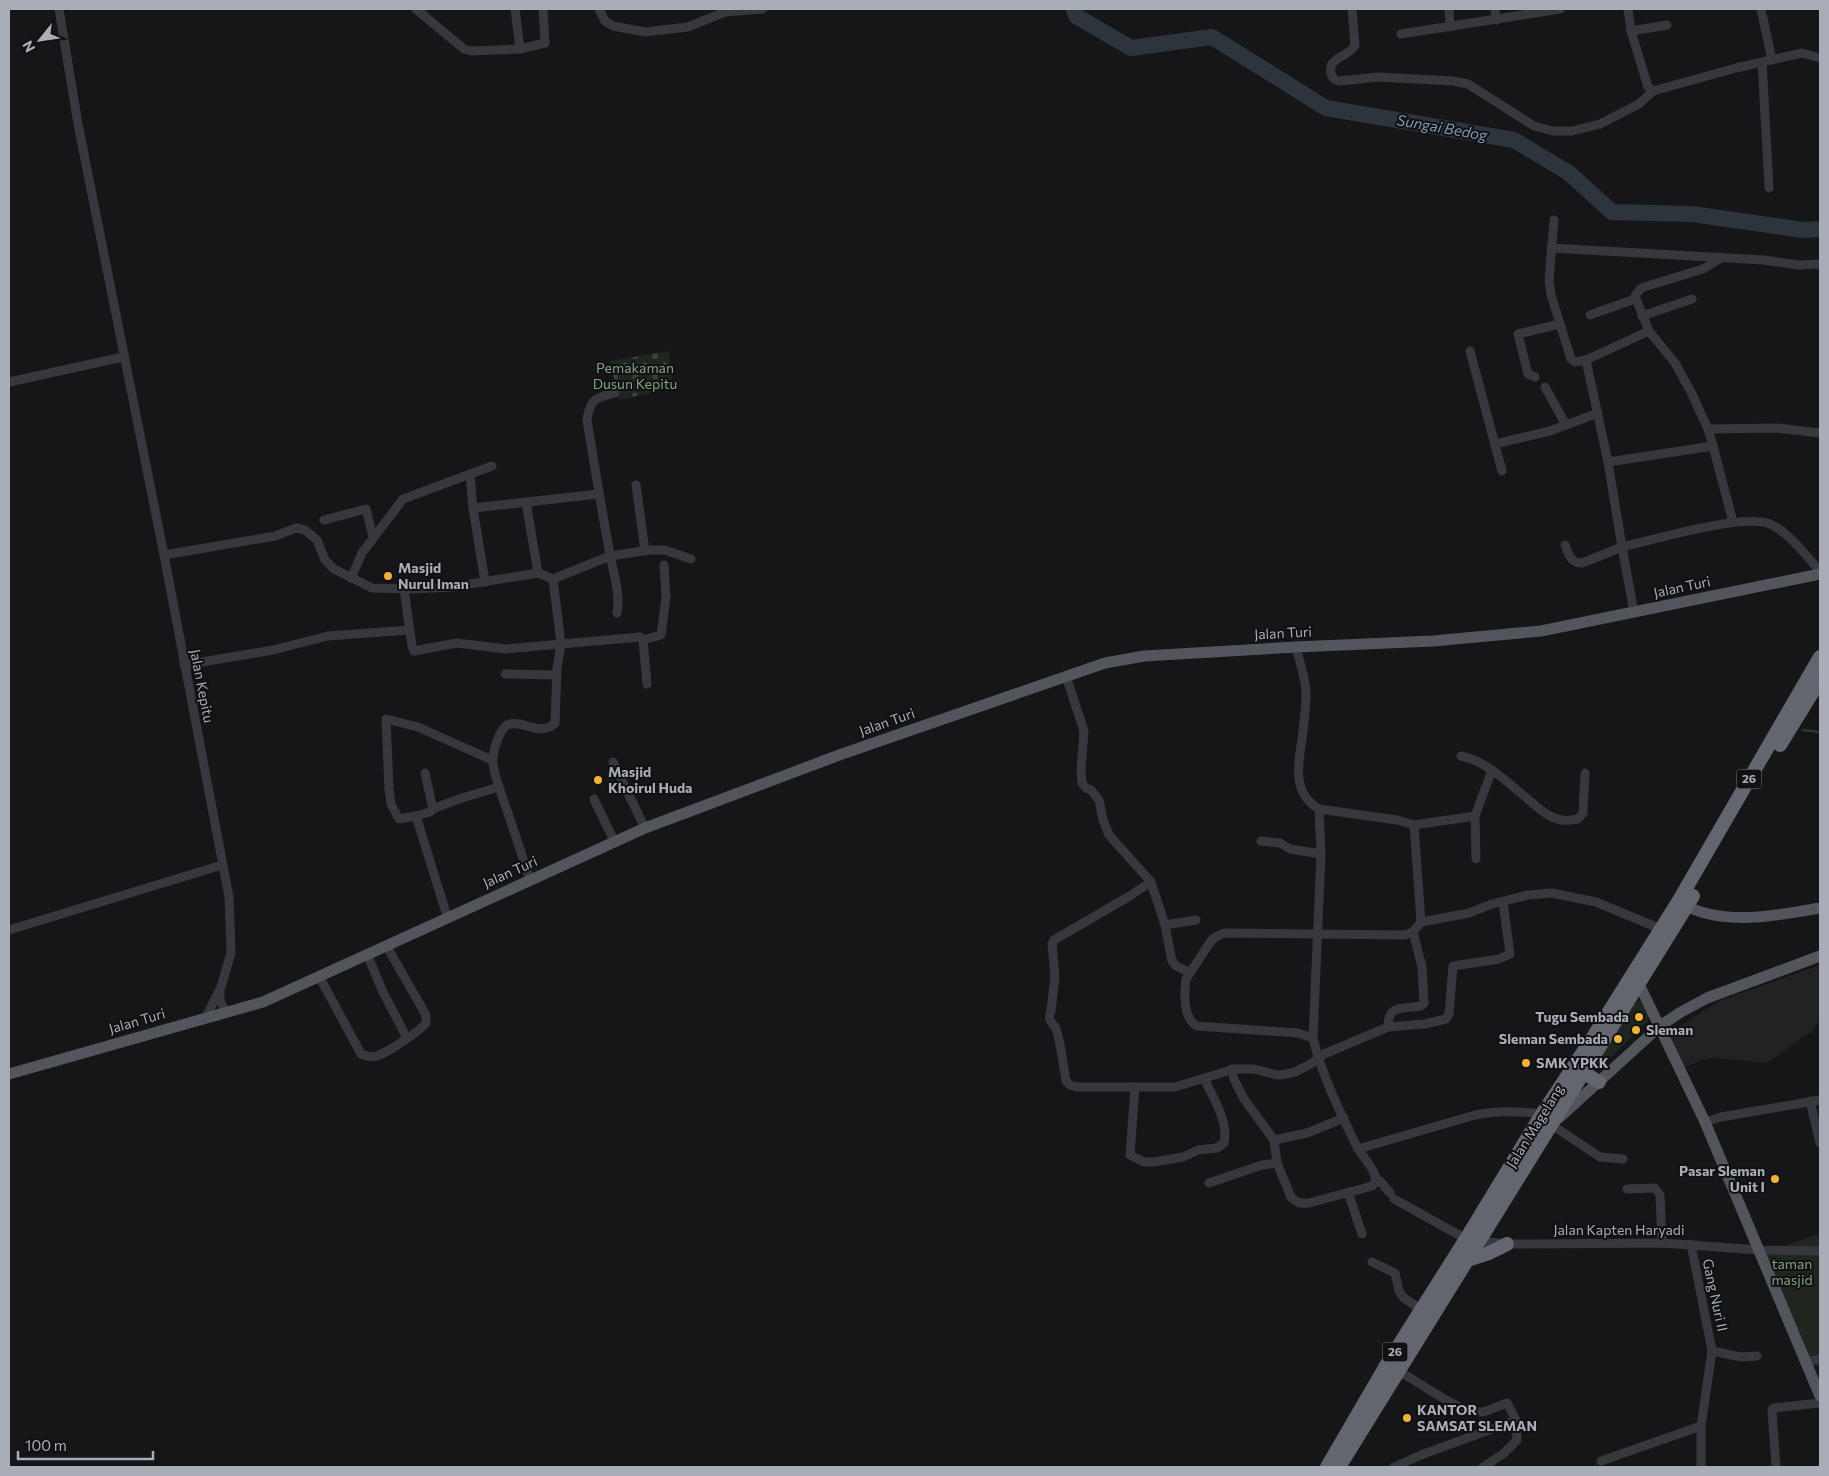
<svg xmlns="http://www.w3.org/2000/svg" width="1829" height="1476" viewBox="0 0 1829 1476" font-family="Commissioner,sans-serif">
	<defs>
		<pattern id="cemetery-stones" width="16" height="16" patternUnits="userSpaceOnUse" patternTransform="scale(1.25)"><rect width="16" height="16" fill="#1e261f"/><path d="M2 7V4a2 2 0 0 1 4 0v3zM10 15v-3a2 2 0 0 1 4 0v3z" fill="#3c433d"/></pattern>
	</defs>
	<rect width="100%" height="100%" fill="#161618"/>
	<polygon fill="#222225" points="1820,965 1820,1020 1812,1031 1767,1063 1715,1058 1701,1060 1683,1068 1671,1037 1677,1028 1719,1001"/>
	<g fill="#1e261f">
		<polygon points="1640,1001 1649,1017 1648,1021 1602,1066 1596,1063 1635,1002"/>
		<polygon points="1815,1235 1820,1236 1820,1365 1802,1367 1755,1256"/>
	</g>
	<polygon fill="url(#cemetery-stones)" points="669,351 673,388 619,400 610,361"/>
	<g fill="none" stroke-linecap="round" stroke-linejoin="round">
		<polyline stroke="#2c353c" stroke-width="2.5" points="1803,730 1820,732"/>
		<polyline stroke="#2c353c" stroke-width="16" points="1074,9 1076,16 1131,48 1212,37 1326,108 1514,140 1569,173 1612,212 1692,214 1803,230 1820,229"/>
		<g stroke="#37383d" stroke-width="9">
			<polyline points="59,9 78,124 164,555 229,897 231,953 221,987 206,1017"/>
			<polyline points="416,9 464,49 471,51 520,49"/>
			<polyline points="515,9 520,49 545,43 543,9"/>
			<polyline points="599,9 605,21 613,26 645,32 688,27 725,12 763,9"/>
			<path d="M1352,9L1355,45C1350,57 1327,57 1331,73C1332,78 1334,80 1339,81L1378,77L1453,81L1468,84L1534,126L1553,131H1572L1600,124L1639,104L1653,91"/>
			<polyline points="1449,9 1450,27"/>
			<polyline points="1495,9 1496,20"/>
			<polyline points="1628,9 1631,31 1648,87 1653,91 1736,68 1802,53 1820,58"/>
			<polyline points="1761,9 1772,60"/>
			<polyline points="1631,31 1667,25"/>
			<polyline points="1401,34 1560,9"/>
			<polyline points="1762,62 1769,188"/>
			<polyline points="1554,220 1549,280 1551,295 1571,359 1575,362 1586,360 1649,331"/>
			<polyline points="1551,248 1764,260 1798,265 1820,264"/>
			<polyline points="1590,315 1635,299"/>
			<polyline points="1642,316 1692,299"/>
			<polyline points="1470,351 1502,471"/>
			<polyline points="1586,360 1608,462"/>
			<polyline points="1535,377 1528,374 1518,334 1560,324"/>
			<polyline points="9,382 123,357"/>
			<polyline points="1545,387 1566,425"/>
			<path d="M615,393C595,398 590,399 587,420C594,463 601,506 609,549C612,570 621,591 617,613"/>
			<polyline points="1708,429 1777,428 1820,433"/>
			<polyline points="1495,444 1550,431 1598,413"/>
			<polyline points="1713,446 1708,429 1691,392 1675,363 1649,331 1635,296 1640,289 1644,287 1703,269 1721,258"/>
			<polyline points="470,474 473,508 485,582"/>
			<polyline points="636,485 645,551"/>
			<polyline points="526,502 538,573"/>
			<polyline points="473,508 599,494"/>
			<polyline points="324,520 366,509 373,537"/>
			<path d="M1565,545C1569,554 1570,563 1582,563L1622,547L1608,462L1713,446L1733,522"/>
			<polyline points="164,555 275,536 296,528 305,530 317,540 325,560 334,569 372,588 411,589 452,587 538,573 553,579 610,556 649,550 665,550 691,559"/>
			<polyline points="351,578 362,553 403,499 492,466"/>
			<polyline points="404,589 412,646 414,651 457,643 506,649 640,637 643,640 647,684"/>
			<path d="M1634,612L1622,547C1653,540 1743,513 1770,524C1790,533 1805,555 1820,571"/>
			<polyline points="643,640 661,635 666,597 664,565"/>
			<path d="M1296,647C1299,661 1306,678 1306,693C1306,708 1304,724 1302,739C1298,765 1292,793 1319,809L1397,820L1414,825L1421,922"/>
			<polyline points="184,665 273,650 328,636 410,630"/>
			<polyline points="505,674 557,675"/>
			<polyline points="1066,676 1084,731 1081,770 1082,783 1086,788 1091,790 1099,800 1103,820 1109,835 1151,882 1165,925 1172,961 1176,966 1189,972"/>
			<path d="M1461,756C1488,762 1508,783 1529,800C1538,808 1549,818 1562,820C1567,821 1573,820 1578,819L1583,813L1585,773"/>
			<polyline points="613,762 645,828"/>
			<polyline points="425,773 432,805 435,808 462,798 499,787"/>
			<polyline points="594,799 614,841"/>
			<polyline points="435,808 430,812 416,816 447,916"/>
			<polyline points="416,816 399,819 391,804 389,789 386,719 418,727 492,760"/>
			<polyline points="1414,825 1475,816"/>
			<polyline points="1261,841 1280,843 1290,849 1321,854"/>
			<polyline points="1476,859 1475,816 1492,770"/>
			<path d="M530,880C521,852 512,824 502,796C499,787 492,768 493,759C493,750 500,729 507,725C522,718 540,738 555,723L557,668L561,644L553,579"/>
			<path d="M1151,882L1128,897L1054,940L1052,944L1055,977L1051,1011C1047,1020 1052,1022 1056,1029C1060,1038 1064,1070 1066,1081L1070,1085L1077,1087H1175L1234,1069H1254L1277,1075L1286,1074L1295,1072L1318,1060"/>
			<polyline points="1165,925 1196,920"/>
			<polyline points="9,930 222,865"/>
			<polyline points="367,954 383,992 407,1038"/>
			<path d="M319,976L361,1054C366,1056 372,1058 377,1056C388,1052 419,1032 426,1023V1015L386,945"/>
			<polyline points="220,991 220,1000 224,1009 231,1011"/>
			<polyline points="1388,1027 1424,1024 1446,1019 1449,1014 1453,966 1499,959 1510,954 1503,902"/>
			<polyline points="1313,1038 1321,854 1319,809"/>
			<path d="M1317,1057L1388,1027C1388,1004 1402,1009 1421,1006L1424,1003L1422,967L1413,932"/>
			<path d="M1231,1069L1234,1079L1244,1099L1274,1140L1277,1163L1291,1197C1297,1203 1301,1204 1309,1203L1372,1186L1376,1181C1375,1168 1363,1158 1357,1147C1340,1112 1322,1076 1313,1038L1298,1033L1197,1026C1183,1019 1184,993 1186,979L1211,941L1214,938L1224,933L1405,935L1413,932L1421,922L1469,913L1492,904L1528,895L1552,893L1596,902L1661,929"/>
			<path d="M1135,1087L1130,1155L1144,1162H1154L1183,1157L1198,1150L1217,1148L1224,1143C1229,1122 1213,1097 1204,1079"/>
			<polyline points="1810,1101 1820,1143"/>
			<polyline points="1705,1122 1721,1117 1820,1100"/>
			<polyline points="1552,1125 1600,1157 1623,1159"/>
			<polyline points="1274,1140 1307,1133 1344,1118"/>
			<path d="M1358,1149L1475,1115C1498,1110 1519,1111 1542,1114"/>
			<polyline points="1376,1178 1380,1181 1390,1193"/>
			<polyline points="1209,1183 1262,1165 1277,1163"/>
			<polyline points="1627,1189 1655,1188 1660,1195 1662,1243"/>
			<polyline points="1348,1192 1362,1234"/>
			<polyline points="1394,1199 1466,1239"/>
			<polyline points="1479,1241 1507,1244 1662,1243 1759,1250 1820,1251"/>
			<polyline points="1691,1244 1712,1351 1701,1426 1701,1467"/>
			<polyline points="1372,1262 1395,1273 1399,1291 1403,1297 1421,1310"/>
			<polyline points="1712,1351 1741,1357 1757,1356"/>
			<polyline points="1806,1362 1820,1359"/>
			<path d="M1398,1371C1419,1381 1459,1414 1482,1412C1490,1411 1500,1405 1507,1403L1516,1420L1517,1440L1503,1454L1483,1467"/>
			<polyline points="1601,1461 1701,1426"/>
			<polyline points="1394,1467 1421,1455 1516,1420"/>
			<polyline points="1776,1467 1772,1410 1774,1408 1820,1403"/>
		</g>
		<g stroke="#53555c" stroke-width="11">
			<path d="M1680,903C1723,927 1774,916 1820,908"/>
			<polyline points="1639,984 1705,1122 1820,1396"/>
			<polyline points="9,1074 263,1002 645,828 842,754 1105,663 1144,656 1296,647 1433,641 1541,631 1820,574"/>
			<polyline points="1559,1118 1660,1026 1681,1012 1707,998 1820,956"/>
		</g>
		<g stroke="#63666e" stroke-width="14">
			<polyline points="1780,745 1820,680"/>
			<polyline points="1584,1073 1599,1082"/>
			<polyline points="1467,1260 1489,1253 1507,1244"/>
			<polyline points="1327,1467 1387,1364 1466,1239 1542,1114 1595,1034 1678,902 1820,657"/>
			<polyline points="1339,1467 1693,896"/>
		</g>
	</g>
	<g fill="#f2b134" stroke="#111113" stroke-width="2">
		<circle cx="388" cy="576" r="5"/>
		<circle cx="598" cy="780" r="5"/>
		<circle cx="1639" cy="1017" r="5"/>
		<circle cx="1636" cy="1030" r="5"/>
		<circle cx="1618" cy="1039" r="5"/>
		<circle cx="1526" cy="1063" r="5"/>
		<circle cx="1775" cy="1179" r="5"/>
		<circle cx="1407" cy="1418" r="5"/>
	</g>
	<g text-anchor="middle" stroke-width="4" stroke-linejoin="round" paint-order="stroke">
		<g fill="#111113" stroke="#7b7e86" stroke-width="1">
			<rect x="1736.5" y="769.5" width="25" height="19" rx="4"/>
			<rect x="1382.5" y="1342.5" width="25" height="19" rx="4"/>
		</g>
		<g font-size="12" font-weight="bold" fill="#a8adb8">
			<text x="1749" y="783">26</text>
			<text x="1395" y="1356">26</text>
		</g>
		<g font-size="14" fill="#7fa381" stroke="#111113">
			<text x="635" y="373">Pemakaman<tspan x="635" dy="16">Dusun Kepitu</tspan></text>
			<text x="1792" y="1269">taman<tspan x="1792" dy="16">masjid</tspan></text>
		</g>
		<g font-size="14" font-weight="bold" fill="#a8adb8" stroke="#111113" text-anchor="start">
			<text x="398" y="573">Masjid<tspan x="398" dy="16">Nurul Iman</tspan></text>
			<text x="608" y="777">Masjid<tspan x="608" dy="16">Khoirul Huda</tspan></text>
			<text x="1629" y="1022" text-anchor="end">Tugu Sembada</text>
			<text x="1646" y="1035">Sleman</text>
			<text x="1608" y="1044" text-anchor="end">Sleman Sembada</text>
			<text x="1536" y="1068">SMK YPKK</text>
			<text x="1765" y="1176" text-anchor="end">Pasar Sleman<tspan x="1765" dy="16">Unit I</tspan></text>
			<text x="1417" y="1415">KANTOR<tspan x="1417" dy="16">SAMSAT SLEMAN</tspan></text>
		</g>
		<g font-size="14" fill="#a8adb8" stroke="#111113">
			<text transform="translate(1682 587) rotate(-12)" y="5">Jalan Turi</text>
			<text transform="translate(1283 633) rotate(-3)" y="5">Jalan Turi</text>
			<text transform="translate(202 686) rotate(79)" y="5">Jalan Kepitu</text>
			<text transform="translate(887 722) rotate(-19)" y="5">Jalan Turi</text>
			<text transform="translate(510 872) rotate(-24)" y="5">Jalan Turi</text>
			<text transform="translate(137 1021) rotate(-16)" y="5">Jalan Turi</text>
			<text transform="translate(1535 1126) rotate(-58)" y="5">Jalan Magelang</text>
			<text x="1619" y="1235">Jalan Kapten Haryadi</text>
			<text transform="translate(1715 1295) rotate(78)" y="5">Gang Nuri II</text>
		</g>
		<g font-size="15" font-style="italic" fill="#7f9bb3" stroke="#111113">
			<text transform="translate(1442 128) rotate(10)" y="5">Sungai Bedog</text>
		</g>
	</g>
	<rect width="1829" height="1476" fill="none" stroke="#a8adb8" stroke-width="20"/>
	<g transform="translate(40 40) rotate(240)" stroke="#111113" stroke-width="4" paint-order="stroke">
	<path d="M0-4L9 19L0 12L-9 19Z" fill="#a8adb8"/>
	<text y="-8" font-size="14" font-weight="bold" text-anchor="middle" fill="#a8adb8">N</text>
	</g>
	<path d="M18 1451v8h135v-8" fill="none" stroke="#a8adb8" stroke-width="2.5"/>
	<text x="25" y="1451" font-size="15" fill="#a8adb8" stroke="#111113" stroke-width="4" paint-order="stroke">100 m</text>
</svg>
